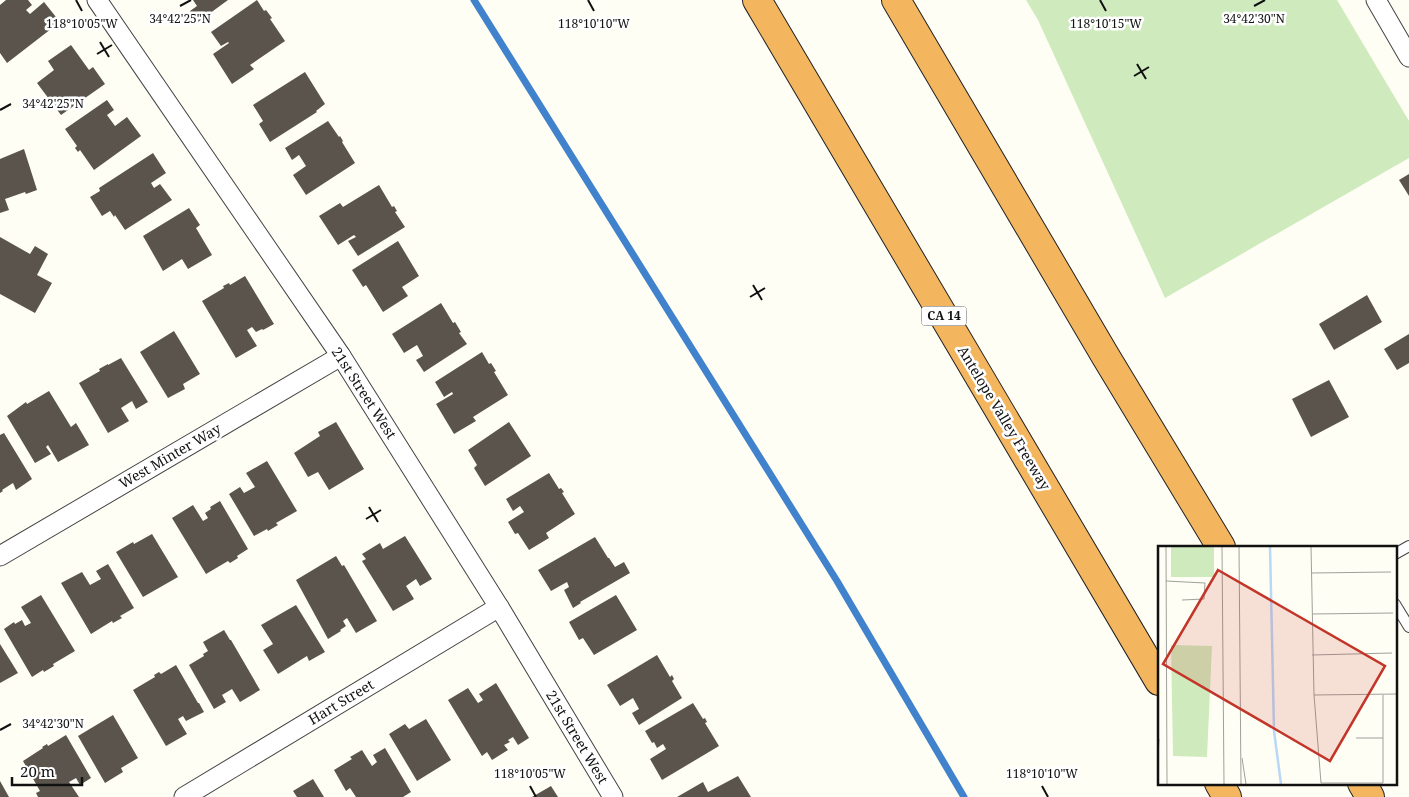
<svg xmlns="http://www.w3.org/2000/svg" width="1409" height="797" viewBox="0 0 1409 797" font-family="'Noto Serif',serif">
	<rect width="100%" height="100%" fill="#fffef5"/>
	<polygon fill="#cfeabd" points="1026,0 1337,0 1409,121 1409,158 1165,298 1038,20"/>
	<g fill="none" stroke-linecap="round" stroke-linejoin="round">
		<polyline stroke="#4182cd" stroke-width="7" points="474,0 837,581 964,797"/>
	</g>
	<g fill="#5a544d">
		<polygon points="6,0 28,0 32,5 26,10 30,14 44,2 60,22 7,63 0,53 0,5"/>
		<polygon points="193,0 228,0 198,22 190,11 197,6"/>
		<polygon points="257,0 264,11 266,10 272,18 270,19 285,41 250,65 254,69 232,84 213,54 229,43 228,42 221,46 211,32"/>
		<polygon points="71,45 89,70 93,67 105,84 61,115 37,83 54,70 48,61"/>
		<polygon points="305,72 325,104 316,111 317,112 270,142 259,124 263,121 253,105"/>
		<polygon points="107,100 114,110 107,115 115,126 127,117 141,136 94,170 80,150 78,152 75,148 77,146 65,129"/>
		<polygon points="328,121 339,137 340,136 343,141 342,142 355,163 306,195 293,175 306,166 299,155 292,160 285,148"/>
		<polygon points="24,149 37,190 26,194 25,192 5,199 9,210 0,213 0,159"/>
		<polygon points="153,153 166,173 151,183 154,188 160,184 172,200 125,230 115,215 114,217 110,211 102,216 90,197 100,191 99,188"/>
		<polygon points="1409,174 1409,196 1399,180"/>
		<polygon points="379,185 392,207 394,206 397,211 395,212 405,227 358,256 348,241 356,237 354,235 338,245 319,216 340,203 343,207"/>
		<polygon points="189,208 200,225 196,228 212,255 188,269 182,259 163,271 143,236"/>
		<polygon points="0,237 30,254 35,246 48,254 37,275 52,283 35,313 0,294"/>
		<polygon points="398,241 419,276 402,287 408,296 383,312 366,285 363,287 352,270"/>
		<polygon points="245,276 274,324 263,330 262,329 256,332 252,327 247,330 257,346 236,358 202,301 224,288 223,286 229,283 230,285"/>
		<polygon points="1367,295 1382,322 1334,350 1319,324"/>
		<polygon points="441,303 453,323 455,322 461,332 459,333 467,344 424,372 416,360 423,356 417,345 404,353 392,334"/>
		<polygon points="174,331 200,374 183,384 185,389 168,398 140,352"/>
		<polygon points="1409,334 1409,363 1397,370 1384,349"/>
		<polygon points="482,352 489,364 491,363 496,371 494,372 508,395 473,417 476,421 454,434 436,404 453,394 452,392 444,397 435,382"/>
		<polygon points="121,358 148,402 136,409 132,401 121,408 129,421 108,433 79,383 100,371 99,369 108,364 108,365"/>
		<polygon points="1329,380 1349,417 1311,437 1292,399"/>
		<polygon points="49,391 71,427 76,423 89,445 58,462 48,445 46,447 51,454 35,463 7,416 26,402 27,404"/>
		<polygon points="336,422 364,469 329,490 318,472 308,477 294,453 320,436 318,432"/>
		<polygon points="509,422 531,456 485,486 474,468 477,465 468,450"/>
		<polygon points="4,433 32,479 16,490 13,483 2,490 3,491 0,493 0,435"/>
		<polygon points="267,461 297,511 276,523 278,525 268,531 267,529 254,536 229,494 240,487 244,493 255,487 246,473"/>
		<polygon points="549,473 559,489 561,488 564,492 562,493 575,514 546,533 549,538 529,550 518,533 515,534 508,522 524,512 520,506 513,511 506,499"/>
		<polygon points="220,501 248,549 237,556 238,558 230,563 228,561 206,574 172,518 193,505 203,521 208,518 205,513 211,509 210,507"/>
		<polygon points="152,534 178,577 143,597 116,552 133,542 134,544"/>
		<polygon points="405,536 432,579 420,586 416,579 406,586 414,599 393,611 362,561 366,559 362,554 380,543 383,549"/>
		<polygon points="595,537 608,558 609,558 615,567 624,562 630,573 580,602 581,603 573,608 564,590 569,587 567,582 551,591 538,570"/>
		<polygon points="336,556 342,566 344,565 377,621 356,633 347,618 343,621 346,626 340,630 341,631 328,639 296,580"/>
		<polygon points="108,564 134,608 120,616 122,618 113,623 112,621 91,634 61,583 82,572 90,585 101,579 96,571"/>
		<polygon points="41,595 75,651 53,664 54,666 44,672 43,670 32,677 4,629 14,622 15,624 22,620 25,626 31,623 21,607"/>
		<polygon points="616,595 637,630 594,655 583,638 579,640 569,622"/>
		<polygon points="296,605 325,652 309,661 307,656 278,674 263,650 273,644 261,625"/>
		<polygon points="224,630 230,640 231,640 260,690 240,702 232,689 222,695 226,702 214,709 189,665 204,656 203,654 208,651 203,642"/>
		<polygon points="0,644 18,673 0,683"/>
		<polygon points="657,655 670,677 672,675 674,679 672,681 682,698 639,725 632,713 639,709 633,698 620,706 607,685"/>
		<polygon points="176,665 198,703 199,703 204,712 186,721 183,716 178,719 187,734 166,746 133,690 155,677 154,675 159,672 161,674"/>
		<polygon points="496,683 529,738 518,745 513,737 508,740 510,742 504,745 508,750 492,760 487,752 482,756 448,700 468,688 478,703 483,700 479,694"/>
		<polygon points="693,703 703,719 705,718 707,722 705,723 719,746 662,780 650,759 666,749 663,744 657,748 654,742 652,743 645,731"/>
		<polygon points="113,715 138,758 121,768 123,772 105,783 78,736"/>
		<polygon points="426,719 451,760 417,781 389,734 405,724 409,729"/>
		<polygon points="66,735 91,778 80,785 76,778 69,782 79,797 38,797 36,793 40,791 23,761 43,748 42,747 47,744 48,746"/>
		<polygon points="385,748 411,792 403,797 356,797 350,788 346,791 334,770 352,759 350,757 362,750 372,766 377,762 373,755"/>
		<polygon points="738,776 751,797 677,797 703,782 708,792"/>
		<polygon points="313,779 324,797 297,797 293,791"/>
		<polygon points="0,781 9,797 0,797"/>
		<polygon points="551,786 558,797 532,797"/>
	</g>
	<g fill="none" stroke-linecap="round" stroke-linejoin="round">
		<g stroke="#444" stroke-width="12">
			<g id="lane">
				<polyline points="1395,554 1409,546"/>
				<polyline points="1395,604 1409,627"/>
			</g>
		</g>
		<g stroke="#444" stroke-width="21">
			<g id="street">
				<polyline points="97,0 341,356 499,607 613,797"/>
				<polyline points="1376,0 1409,57"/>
				<polyline points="0,556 341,356"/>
				<polyline points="184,797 499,607"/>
			</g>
		</g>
		<g stroke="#222" stroke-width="30">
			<g id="highway">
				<polyline points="757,0 1159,681"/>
				<polyline points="896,0 1106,357 1221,547"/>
				<polyline points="1219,783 1227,797"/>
				<polyline points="1362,783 1370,797"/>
			</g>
		</g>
		<use href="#lane" stroke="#fff" stroke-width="10"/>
		<use href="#street" stroke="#fff" stroke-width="19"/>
		<use href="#highway" stroke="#f3b65f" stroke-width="28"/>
	</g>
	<path fill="none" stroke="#111" stroke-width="2" d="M76,0L82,11M588,0L594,11M1100,0L1106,11M180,6L191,0M1254,6L1265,0M100,42L109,57M97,54L112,45M1137,64L1146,79M1134,76L1149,67M0,110L11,104M753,285L762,300M750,297L765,288M369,507L378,522M366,519L381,510M0,730L11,724M530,786L536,797M1042,786L1048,797"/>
	<g text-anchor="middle" stroke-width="5" stroke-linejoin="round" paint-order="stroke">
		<rect fill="#fff" stroke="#585858" stroke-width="1" x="921.5" y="306.5" width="45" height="19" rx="4"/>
		<g font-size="12" font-weight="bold" fill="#111">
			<text x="944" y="320">CA 14</text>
		</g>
		<g font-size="14" fill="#111" stroke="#fff">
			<text transform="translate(364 393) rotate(57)" y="5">21st Street West</text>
			<text transform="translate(1004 418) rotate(59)" y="5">Antelope Valley Freeway</text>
			<text transform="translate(170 456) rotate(-30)" y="5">West Minter Way</text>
			<text transform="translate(341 702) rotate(-31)" y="5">Hart Street</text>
			<text transform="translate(577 737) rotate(59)" y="5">21st Street West</text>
		</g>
	</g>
	<g transform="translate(1158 546)">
		<rect width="239" height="239" fill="#fffef5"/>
		<path d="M13,0H56V31H13ZM13,99L54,100L49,211L15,210Z" fill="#cfeabd"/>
		<path fill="none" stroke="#b9d7f6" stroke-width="2.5" d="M112,0L116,185L123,238"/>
		<path fill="none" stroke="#a09f9a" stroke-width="1" d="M8,0L9,238M64,0L66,238M81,0L83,238M153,0L156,149L163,237H225V149M153,27L233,26M8,35L47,37L46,53L24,54M154,68L235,67M154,109L234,107M156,149L239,148M0,184V166M198,192H225M0,209L1,193M84,212L88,238"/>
		<path fill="#c23528" fill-opacity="0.15" stroke="#c23528" stroke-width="2.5" d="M60,24L227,120L172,215L5,118Z"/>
		<rect width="239" height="239" fill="none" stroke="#111" stroke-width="2.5"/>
	</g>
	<g font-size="12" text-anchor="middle" fill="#111" stroke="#fff" stroke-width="5" stroke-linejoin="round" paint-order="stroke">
		<text x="180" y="23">34°42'25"N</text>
		<text x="1254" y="23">34°42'30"N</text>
		<text x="82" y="28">118°10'05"W</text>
		<text x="594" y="28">118°10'10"W</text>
		<text x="1106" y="28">118°10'15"W</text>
		<text x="53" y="108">34°42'25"N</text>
		<text x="53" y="728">34°42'30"N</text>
		<text x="530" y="778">118°10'05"W</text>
		<text x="1042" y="778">118°10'10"W</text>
	</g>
	<path d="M12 777v8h70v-8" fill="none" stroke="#111111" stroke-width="2.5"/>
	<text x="20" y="777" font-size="15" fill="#111111" stroke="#ffffff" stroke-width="4" paint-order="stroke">20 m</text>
</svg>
